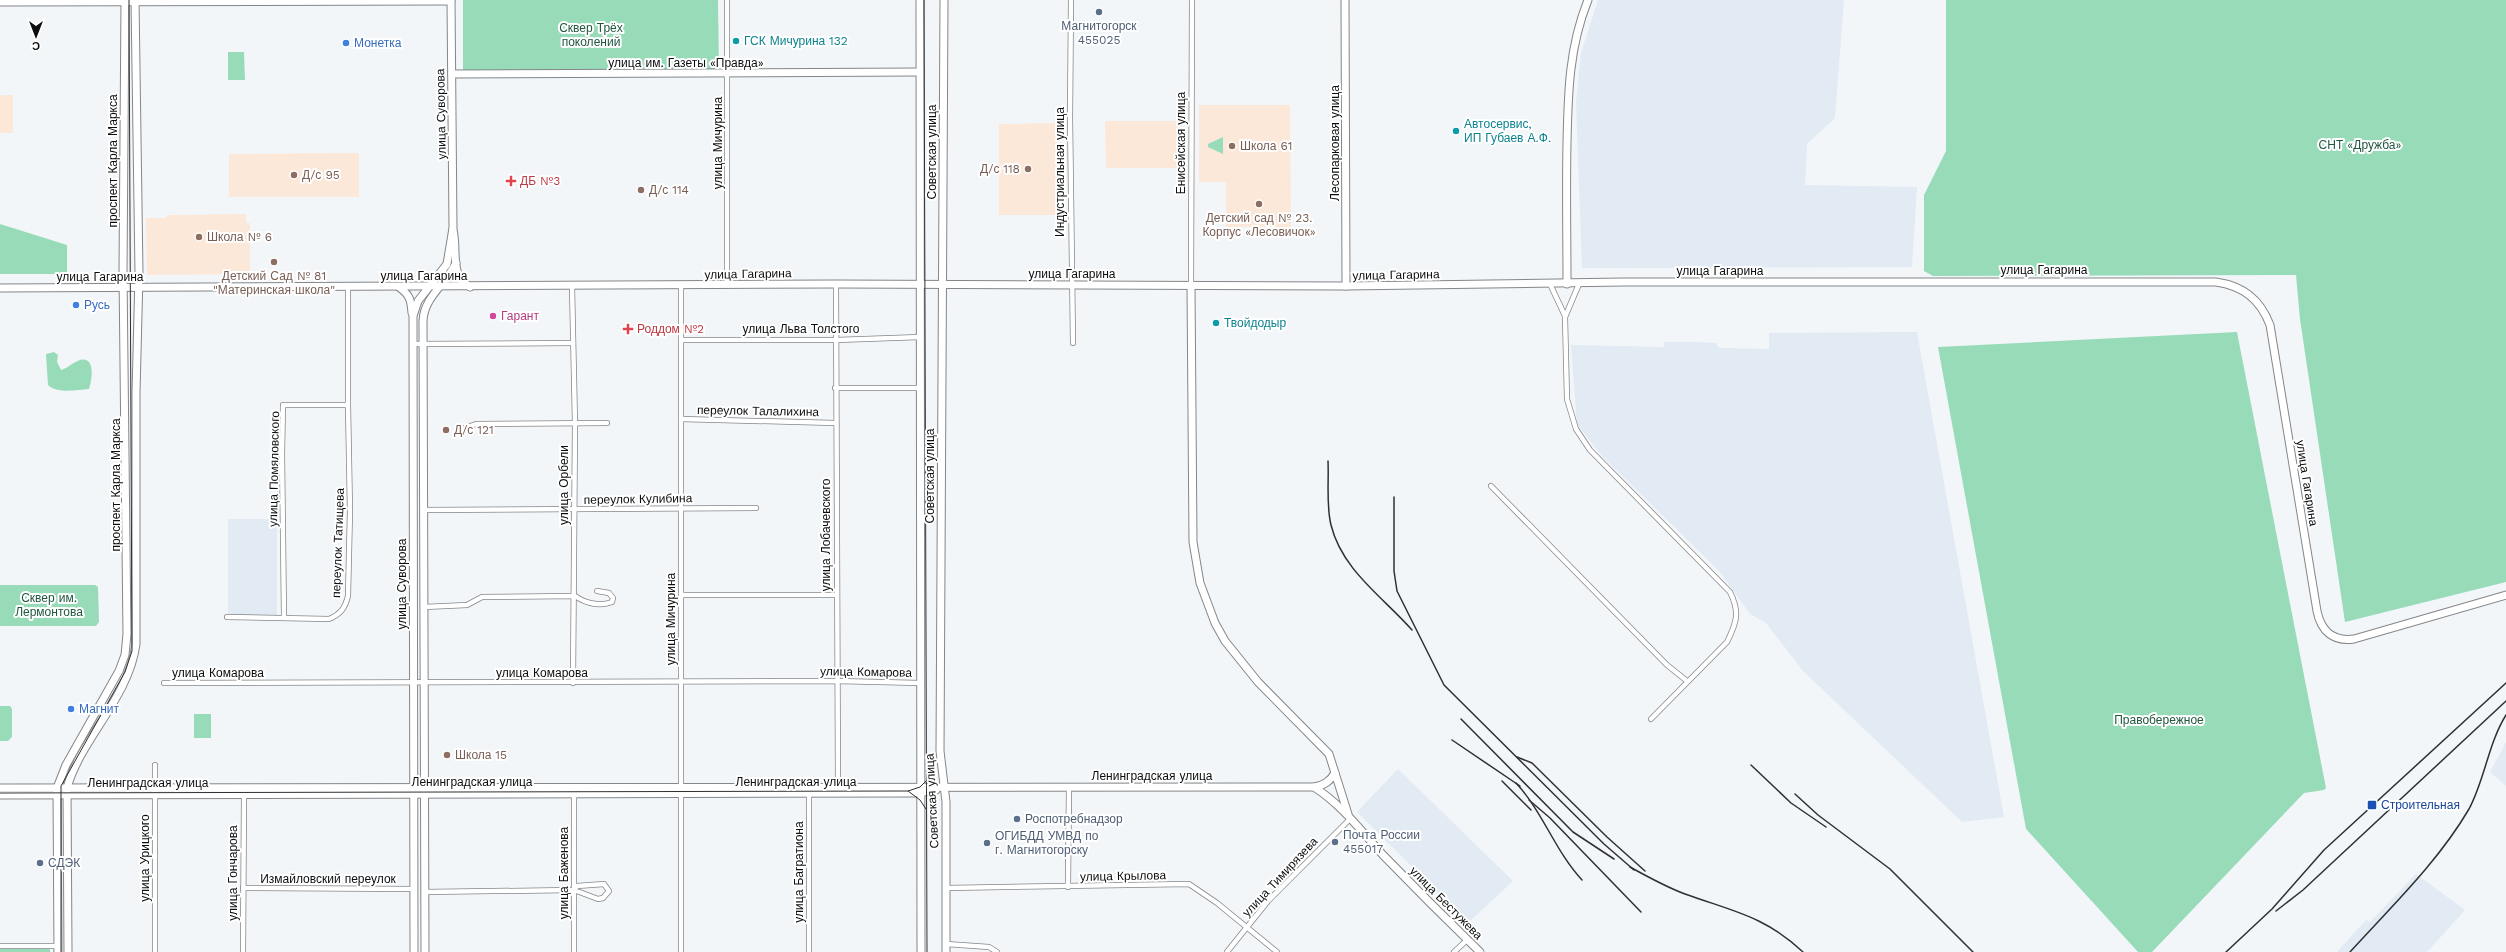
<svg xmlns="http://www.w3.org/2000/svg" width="2506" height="952" viewBox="0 0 2506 952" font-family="'Work Sans',sans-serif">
	<rect width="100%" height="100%" fill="#f3f6f9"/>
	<g fill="#e2eaf3">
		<polygon points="1598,0 1844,0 1835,118 1807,144 1805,185 1917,187 1912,267 1582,268 1576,102 1581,53"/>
		<polygon points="1917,332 2004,817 1962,822 1803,671 1766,623 1750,614 1719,571 1601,455 1577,424 1571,345 1664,347 1664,342 1697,342 1716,343 1719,348 1769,349 1769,333"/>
		<rect x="228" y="519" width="49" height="97"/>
		<polygon points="2506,742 2506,786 2490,772"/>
		<polygon points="1398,769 1513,881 1468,923 1357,812"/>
		<polygon points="2416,874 2465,910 2427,952 2337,952 2366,920 2370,922"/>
	</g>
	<g fill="#fce8d8">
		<rect x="0" y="95" width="13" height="38"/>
		<polygon points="1199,105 1290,105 1291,227 1226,227 1226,182 1199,182"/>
		<polygon points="1105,121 1180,121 1180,168 1106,168"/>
		<polygon points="1057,123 1057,215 999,215 999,124"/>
		<polygon points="359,153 359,197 229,197 229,154"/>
		<polygon points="246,214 246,223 250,223 250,274 147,275 146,218 166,218 167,215"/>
	</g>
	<g fill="#97dbb9">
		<polygon points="463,0 718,0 719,71 463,70"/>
		<polygon points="1946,0 2506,0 2506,582 2345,622 2300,319 2296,275 1933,276 1924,271 1924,195 1946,151"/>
		<polygon points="228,52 244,52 245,80 228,80"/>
		<polygon points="1223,137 1223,154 1208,147 1208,144"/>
		<polygon points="0,224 67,245 67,274 0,274"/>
		<polygon points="2237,332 2326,788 2324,790 2304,793 2152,952 2138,952 2026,829 1938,347"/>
		<path d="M54,352L58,355L57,362L61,370C68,368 73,362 80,360C96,356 92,381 89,389C77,390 57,394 48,385L46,354Z"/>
		<polygon points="0,585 95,585 98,587 99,622 96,626 0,626"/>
		<polygon points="0,706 10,706 12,709 12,737 8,741 0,741"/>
		<rect x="194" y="714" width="17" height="24"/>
		<rect x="0" y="947" width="50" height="5"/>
	</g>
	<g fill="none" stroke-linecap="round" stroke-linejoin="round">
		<g stroke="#848689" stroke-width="6">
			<g id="street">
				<polyline points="727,0 727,285"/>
				<polyline points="1071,0 1070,118 1073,343"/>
				<polyline points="836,284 838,786"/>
				<polyline points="1550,284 1565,316"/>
				<path d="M1579,284L1565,317L1567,399L1576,429L1590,450L1730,592C1740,612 1737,622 1727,642L1651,719"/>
				<polyline points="572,286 575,424 573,683"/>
				<polyline points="1191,286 1192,0"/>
				<polyline points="681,340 836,340 921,337"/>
				<polyline points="413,344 573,343"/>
				<polyline points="835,388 921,388"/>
				<polyline points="681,419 835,423"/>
				<polyline points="462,429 476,424 607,423"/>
				<polyline points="1491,486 1667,665 1687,681"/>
				<polyline points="423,510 756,508"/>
				<polyline points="681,595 836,595"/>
				<path d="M424,607L467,605L482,597L575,596C585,603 600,607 612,602L613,598L609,593L597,591"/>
				<path d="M227,617L329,619C341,614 345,608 348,596L350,511L348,405"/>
				<polyline points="284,617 282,454 283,405 348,405 348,287"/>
				<polyline points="164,683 836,681 920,683"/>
				<polyline points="574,793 574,952"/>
				<polyline points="809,793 809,952"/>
				<polyline points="1068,887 1069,787"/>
				<polyline points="243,888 414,889"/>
				<polyline points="946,888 1189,884 1217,903 1277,952"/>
				<polyline points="424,892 574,890 598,899 603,898 609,891 604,884 577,886 574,890"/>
				<polyline points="946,944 989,947 997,952"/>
				<polyline points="0,946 58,946"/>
				<polyline points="155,952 155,765"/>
				<polyline points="243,952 244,794"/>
				<polyline points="681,952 681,286"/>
				<polyline points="1227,952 1268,901 1351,818"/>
				<polyline points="1454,952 1467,940"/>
			</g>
		</g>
		<g stroke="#848689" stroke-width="9">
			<g id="secondary">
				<polyline points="1345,0 1346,286"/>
				<polyline points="0,2 451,1"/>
				<polyline points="452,74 920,72"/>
				<path d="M453,230C458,249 449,277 470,287"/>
				<path d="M1567,284C1567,237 1566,190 1567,143C1568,93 1569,47 1588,0"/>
				<polyline points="1191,286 1193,542 1200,583 1215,623 1225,641 1258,682 1329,754 1348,814"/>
				<path d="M399,287C410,295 411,300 412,313"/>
				<path d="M0,288L836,284L1346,286L1623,282H2216C2243,286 2260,299 2270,325L2317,611C2321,631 2333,642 2354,639L2506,595"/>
				<path d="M1314,787C1325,785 1330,781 1335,773"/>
				<path d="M0,788L1314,787C1342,805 1361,831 1383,855C1415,888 1447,920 1480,952"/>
				<polyline points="0,795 917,793 936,790"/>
				<polyline points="58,952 57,788 66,765 119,671 125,655 127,634 123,274 125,0"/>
				<path d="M68,952L67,788C81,738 129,698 136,644V393L139,274L135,0"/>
				<polyline points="414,952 413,316 418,301 447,264 453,228 451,0"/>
				<path d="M425,952L423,321C424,297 446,284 456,263"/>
			</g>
		</g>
		<g stroke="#848689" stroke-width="9">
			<g id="primary">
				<polyline points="920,0 921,952"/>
				<polyline points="944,0 940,751 946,802 946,952"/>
			</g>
		</g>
		<use href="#street" stroke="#fff" stroke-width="4.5"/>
		<use href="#secondary" stroke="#fff" stroke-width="7"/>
		<use href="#primary" stroke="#fff" stroke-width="7"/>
		<g stroke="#2f3031" stroke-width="1">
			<polyline points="924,0 927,952"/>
			<polyline points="908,791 920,800 926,809"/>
			<polyline points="0,793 908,791 920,787 928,779"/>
			<polyline points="61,952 61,786 125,672 132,651 129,0"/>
		</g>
		<g stroke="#2f3031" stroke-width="1.5">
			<path d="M1328,461C1329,482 1326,505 1331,525C1342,570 1383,597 1412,630"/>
			<polyline points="1394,497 1394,571 1397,591 1444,685 1604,844 1634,870"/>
			<polyline points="1461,719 1573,832 1614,859"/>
			<polyline points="1452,740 1520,786"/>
			<polyline points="1517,757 1532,763 1607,837 1645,871"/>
			<polyline points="1751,765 1791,803 1826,827"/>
			<polyline points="1502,781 1531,810"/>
			<path d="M1516,783C1543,812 1555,851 1582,880"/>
			<polyline points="1795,794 1818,815 1890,869 1973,952"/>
			<polyline points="1529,800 1550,818 1641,912"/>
			<path d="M1630,867C1648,877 1666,887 1685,894C1732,911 1765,916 1803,952"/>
			<polyline points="2276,911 2303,890 2506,701"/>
			<polyline points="2226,952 2272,909 2324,850 2506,683"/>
			<path d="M2350,952C2391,907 2438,862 2469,809C2485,779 2488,744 2506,715"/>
		</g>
	</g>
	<g fill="#5c6f8a" stroke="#fff" stroke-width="1.5">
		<circle cx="1099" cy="12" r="4"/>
		<circle cx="1017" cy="819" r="4"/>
		<circle cx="1335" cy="842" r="4"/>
		<circle cx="987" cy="843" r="4"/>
		<circle cx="40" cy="863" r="4"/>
	</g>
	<g fill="#0f9aa8" stroke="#fff" stroke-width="1.5">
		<circle cx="736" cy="41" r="4"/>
		<circle cx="1456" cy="131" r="4"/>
		<circle cx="1216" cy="323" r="4"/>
	</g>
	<g fill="#3f7fe0" stroke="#fff" stroke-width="1.5">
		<circle cx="346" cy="43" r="4"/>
		<circle cx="76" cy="305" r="4"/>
		<circle cx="71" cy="709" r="4"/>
	</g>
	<g fill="#8d6e63" stroke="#fff" stroke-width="1.5">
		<circle cx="1232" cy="146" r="4"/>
		<circle cx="1028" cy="169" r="4"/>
		<circle cx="294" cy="175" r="4"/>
		<circle cx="641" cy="190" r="4"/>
		<circle cx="1259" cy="204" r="4"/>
		<circle cx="199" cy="237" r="4"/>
		<circle cx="274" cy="262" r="4"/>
		<circle cx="446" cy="430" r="4"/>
		<circle cx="447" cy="755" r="4"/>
	</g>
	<g fill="#e0444e" stroke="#fff" stroke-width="1.5">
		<path d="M509 175h4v4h4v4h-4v4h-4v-4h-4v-4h4z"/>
		<path d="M626 323h4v4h4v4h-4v4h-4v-4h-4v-4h4z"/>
	</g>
	<circle fill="#d1479c" stroke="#fff" stroke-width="1.5" cx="493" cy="316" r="4"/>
	<rect fill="#1a4fb4" stroke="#fff" stroke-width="1.5" x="2367" y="800" width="10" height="10" rx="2"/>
	<g text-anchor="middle" stroke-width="4" stroke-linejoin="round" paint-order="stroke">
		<g font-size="12" fill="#4e5e75" stroke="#fff" text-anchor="start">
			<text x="1099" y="30" text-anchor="middle">Магнитогорск<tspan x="1099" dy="14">455025</tspan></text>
			<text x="1025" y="823">Роспотребнадзор</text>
			<text x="1343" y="839">Почта России<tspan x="1343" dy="14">455017</tspan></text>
			<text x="995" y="840">ОГИБДД УМВД по<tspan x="995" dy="14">г. Магнитогорску</tspan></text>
			<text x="48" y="867">СДЭК</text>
		</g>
		<g font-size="12" fill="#21563f" stroke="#fff">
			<text x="591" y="32">Сквер Трёх<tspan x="591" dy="14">поколений</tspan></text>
			<text x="2360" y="149">СНТ «Дружба»</text>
			<text x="49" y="602">Сквер им.<tspan x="49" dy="14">Лермонтова</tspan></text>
			<text x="2159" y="724">Правобережное</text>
		</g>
		<g font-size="12" fill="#0d838f" stroke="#fff" text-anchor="start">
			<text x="744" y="45">ГСК Мичурина 132</text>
			<text x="1464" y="128">Автосервис,<tspan x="1464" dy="14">ИП Губаев А.Ф.</tspan></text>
			<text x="1224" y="327">Твойдодыр</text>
		</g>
		<g font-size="12" fill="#366cbe" stroke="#fff" text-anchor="start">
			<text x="354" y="47">Монетка</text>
			<text x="84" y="309">Русь</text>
			<text x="79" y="713">Магнит</text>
		</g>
		<g font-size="12" fill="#0c0d0e" stroke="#fff">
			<text x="686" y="67">улица им. Газеты «Правда»</text>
			<text transform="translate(441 114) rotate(-91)" y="4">улица Суворова</text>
			<text transform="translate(718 143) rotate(-90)" y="4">улица Мичурина</text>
			<text transform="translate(1181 143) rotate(-90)" y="4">Енисейская улица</text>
			<text transform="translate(1335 143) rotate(-90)" y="4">Лесопарковая улица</text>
			<text transform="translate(932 152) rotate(-90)" y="4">Советская улица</text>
			<text transform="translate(113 161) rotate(-90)" y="4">проспект Карла Маркса</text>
			<text transform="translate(1060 172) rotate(-90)" y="4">Индустриальная улица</text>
			<text x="2044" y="274">улица Гагарина</text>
			<text x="1720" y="275">улица Гагарина</text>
			<text transform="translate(748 274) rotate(-1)" y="4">улица Гагарина</text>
			<text x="1072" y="278">улица Гагарина</text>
			<text transform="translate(1396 275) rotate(-1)" y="4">улица Гагарина</text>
			<text x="424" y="280">улица Гагарина</text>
			<text x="100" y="281">улица Гагарина</text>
			<text x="801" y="333">улица Льва Толстого</text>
			<text transform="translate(758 411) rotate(1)" y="4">переулок Талалихина</text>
			<text transform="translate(274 469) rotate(-89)" y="4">улица Помяловского</text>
			<text transform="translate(930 476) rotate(-90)" y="4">Советская улица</text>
			<text transform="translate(2307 483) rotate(81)" y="4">улица Гагарина</text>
			<text transform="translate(116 485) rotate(-90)" y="4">проспект Карла Маркса</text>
			<text transform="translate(564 485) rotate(-90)" y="4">улица Орбели</text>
			<text transform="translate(638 499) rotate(-1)" y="4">переулок Кулибина</text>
			<text transform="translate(826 535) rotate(-90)" y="4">улица Лобачевского</text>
			<text transform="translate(338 543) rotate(-88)" y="4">переулок Татищева</text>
			<text transform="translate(402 584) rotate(-90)" y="4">улица Суворова</text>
			<text transform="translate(671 619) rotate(-90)" y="4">улица Мичурина</text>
			<text transform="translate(866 672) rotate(1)" y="4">улица Комарова</text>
			<text x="218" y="677">улица Комарова</text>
			<text x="542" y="677">улица Комарова</text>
			<text x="1152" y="780">Ленинградская улица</text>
			<text x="472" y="786">Ленинградская улица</text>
			<text x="796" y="786">Ленинградская улица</text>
			<text x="148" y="787">Ленинградская улица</text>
			<text transform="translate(932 801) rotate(-93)" y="4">Советская улица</text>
			<text transform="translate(145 858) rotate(-90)" y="4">улица Урицкого</text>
			<text transform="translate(799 872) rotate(-90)" y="4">улица Багратиона</text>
			<text transform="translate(233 873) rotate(-90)" y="4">улица Гончарова</text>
			<text transform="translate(564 873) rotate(-90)" y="4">улица Баженова</text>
			<text transform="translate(1123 876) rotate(-1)" y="4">улица Крылова</text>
			<text transform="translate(1280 877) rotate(-47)" y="4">улица Тимирязева</text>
			<text x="328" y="883">Измайловский переулок</text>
			<text transform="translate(1446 903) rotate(45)" y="4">улица Бестужева</text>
		</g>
		<g font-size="12" fill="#785e54" stroke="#fff" text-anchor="start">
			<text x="1240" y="150">Школа 61</text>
			<text x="1020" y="173" text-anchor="end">Д/с 118</text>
			<text x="302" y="179">Д/с 95</text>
			<text x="649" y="194">Д/с 114</text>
			<text x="1259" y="222" text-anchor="middle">Детский сад № 23.<tspan x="1259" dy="14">Корпус «Лесовичок»</tspan></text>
			<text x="207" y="241">Школа № 6</text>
			<text x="274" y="280" text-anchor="middle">Детский Сад № 81<tspan x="274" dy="14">"Материнская школа"</tspan></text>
			<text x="454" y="434">Д/с 121</text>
			<text x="455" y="759">Школа 15</text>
		</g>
		<g font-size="12" fill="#be3a42" stroke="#fff" text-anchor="start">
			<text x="520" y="185">ДБ №3</text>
			<text x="637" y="333">Роддом №2</text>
		</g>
		<g font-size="12" fill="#b23c85" stroke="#fff" text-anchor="start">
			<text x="501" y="320">Гарант</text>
		</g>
		<g font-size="12" fill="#164399" stroke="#fff" text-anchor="start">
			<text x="2381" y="809">Строительная</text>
		</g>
	</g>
	<g transform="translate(36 36) rotate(180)" stroke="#ffffff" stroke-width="3" paint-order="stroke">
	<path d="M0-3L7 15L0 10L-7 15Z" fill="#0c0d0e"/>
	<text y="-6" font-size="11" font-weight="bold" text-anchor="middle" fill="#0c0d0e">С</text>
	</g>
</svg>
